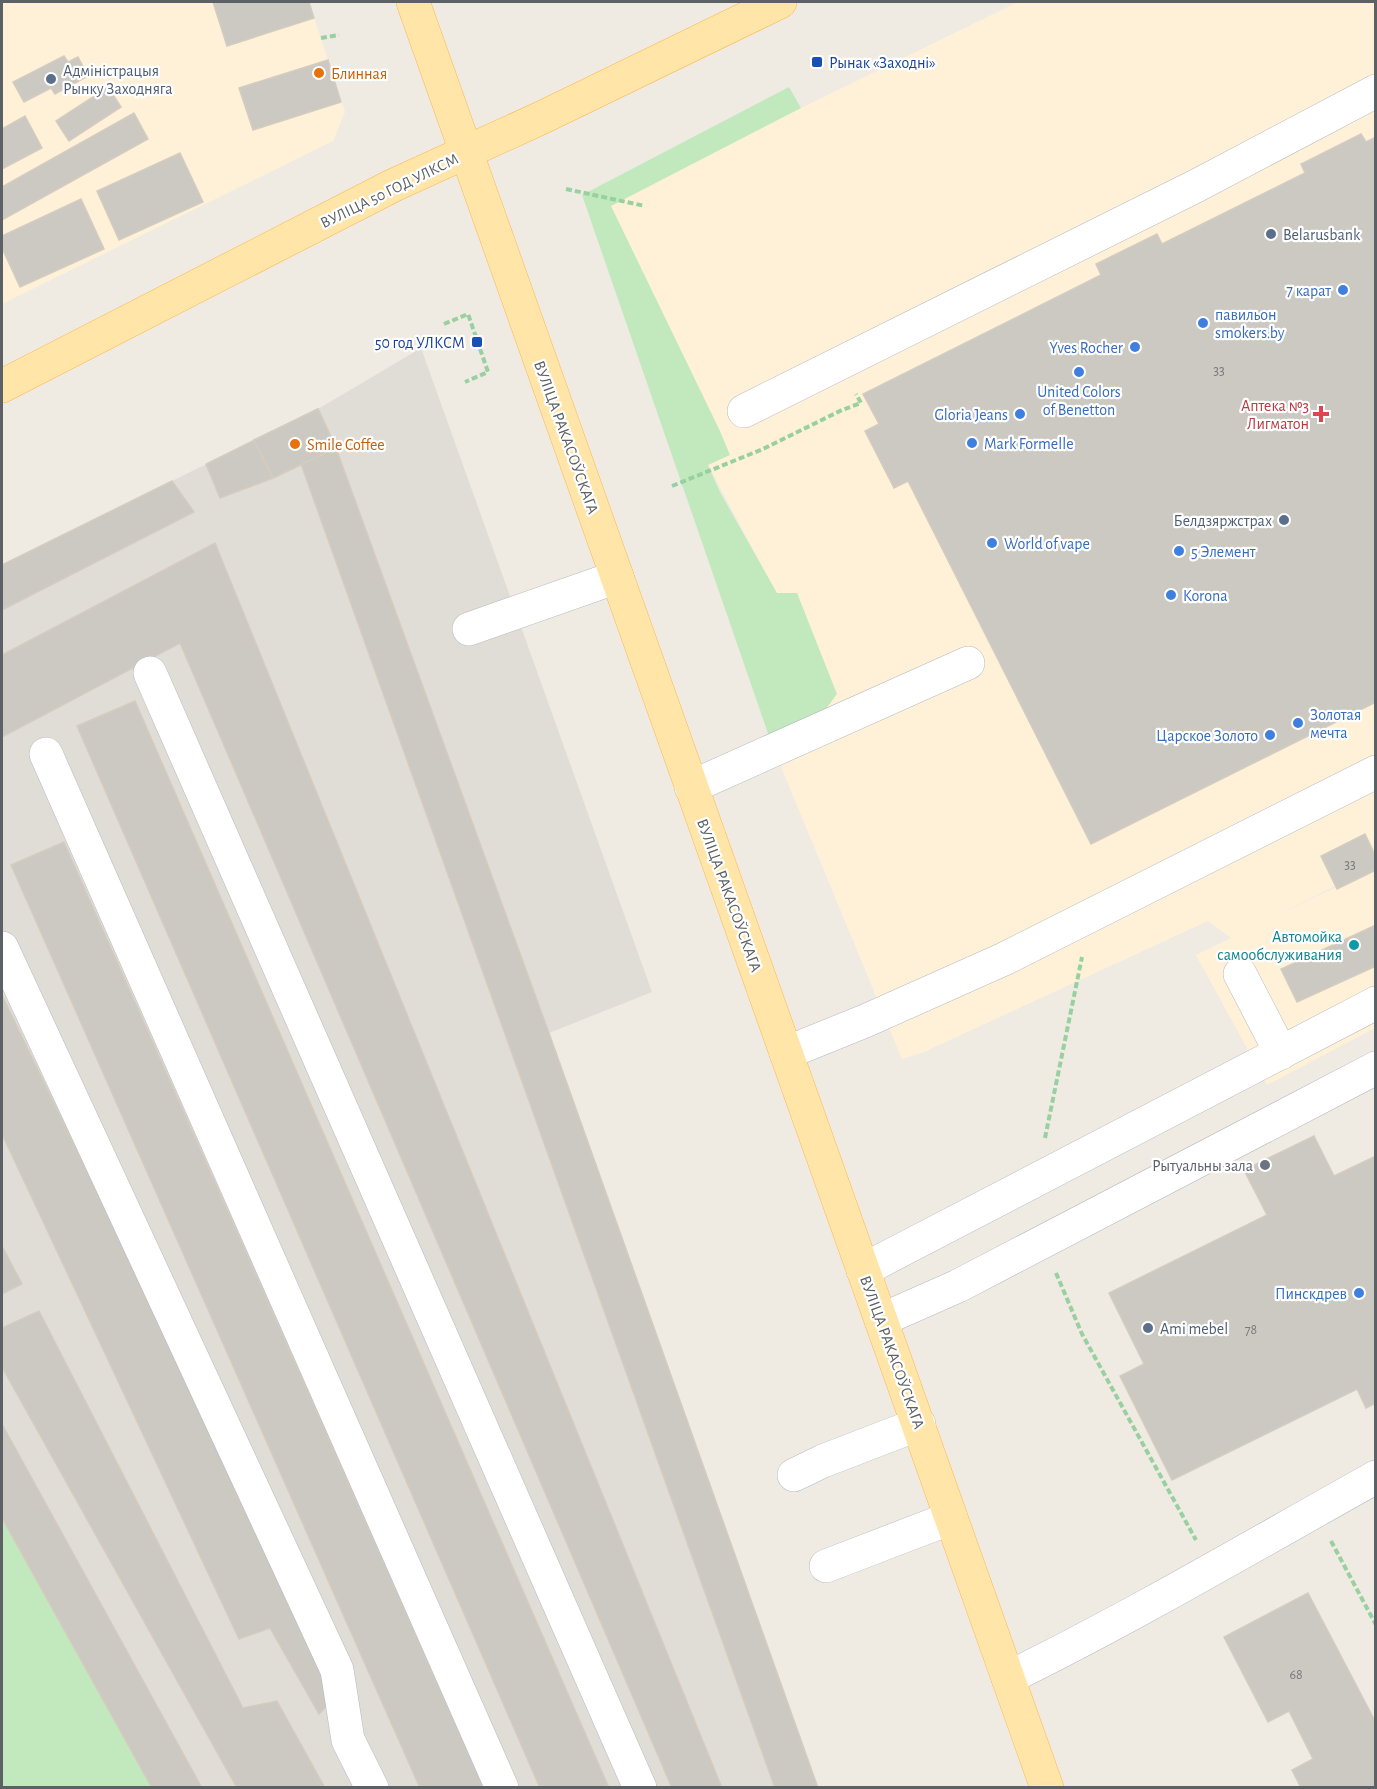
<svg xmlns="http://www.w3.org/2000/svg" width="1377" height="1789" viewBox="0 0 1377 1789" font-family="'Alegreya Sans',sans-serif">
	<rect width="100%" height="100%" fill="#efebe3"/>
	<g fill="#fff1d8">
		<polygon points="2,2 309,2 345,112 333,141 2,304"/>
		<polygon points="1018,2 1375,2 1375,866 1277,915 1375,869 1375,1028 1267,1085 1196,955 1231,938 1208,921 924,1052 902,1059 772,745 777,594 708,465 730,455 611,206 801,108"/>
	</g>
	<polygon fill="#e0ddd7" points="421,348 652,992 549,1033 818,1787 152,1787 2,1519 2,565 318,409"/>
	<g fill="#c2e9bd">
		<polygon points="789,87 801,108 611,206 720,431 730,455 708,465 720,492 777,593 797,593 837,694 814,725 772,745 582,195"/>
		<polygon points="2,1519 152,1787 2,1787"/>
	</g>
	<g fill="#ccc8c2" stroke="#d5ccc0" stroke-width="1.5">
		<polygon points="213,2 309,2 314,18 227,46"/>
		<polygon points="64,56 68,62 78,57 88,76 55,94 51,88 24,102 13,82"/>
		<polygon points="328,60 341,102 253,130 239,88"/>
		<polygon points="108,87 121,107 69,141 56,121"/>
		<polygon points="134,113 148,139 2,220 2,187"/>
		<polygon points="25,116 42,148 2,169 2,129"/>
		<polygon points="1361,134 1366,142 1376,137 1376,702 1091,844 908,481 894,488 865,431 879,424 863,394 1101,275 1096,264 1157,234 1162,244 1305,173 1301,164"/>
		<polygon points="180,153 203,202 119,240 97,191"/>
		<polygon points="81,199 104,249 20,287 2,248 2,236"/>
		<polygon points="318,409 336,448 549,1033 818,1788 775,1788 301,464 273,478 220,498 206,464"/>
		<polygon points="318,409 336,448 273,478 254,440"/>
		<polygon points="318,409 336,448 273,478 254,440"/>
		<polygon points="172,481 194,512 2,610 2,565"/>
		<polygon points="215,543 722,1788 672,1788 180,643 2,737 2,655"/>
		<polygon points="135,701 609,1788 540,1788 77,726"/>
		<polygon points="1365,834 1376,857 1376,870 1337,889 1321,856"/>
		<polygon points="64,842 484,1788 420,1788 11,865"/>
		<polygon points="1376,925 1376,966 1297,1002 1281,969"/>
		<polygon points="2,995 339,1694 319,1714 270,1628 239,1639 2,1134"/>
		<polygon points="1314,1136 1334,1176 1376,1156 1376,1403 1366,1408 1357,1389 1172,1480 1120,1376 1144,1364 1109,1293 1267,1215 1244,1170"/>
		<polygon points="2,1246 22,1284 2,1294"/>
		<polygon points="39,1311 243,1708 277,1701 325,1788 237,1788 2,1367 2,1328"/>
		<polygon points="2,1424 202,1788 152,1788 2,1518"/>
		<polygon points="1308,1593 1376,1723 1376,1788 1301,1788 1292,1770 1313,1759 1289,1711 1268,1722 1224,1637"/>
	</g>
	<g fill="none" stroke-linecap="round" stroke-linejoin="round">
		<g stroke="#b6babe" stroke-width="34">
			<g id="minor">
				<polyline points="744,411 1196,186 1376,91"/>
				<polyline points="469,629 617,577"/>
				<polyline points="150,673 640,1788"/>
				<polyline points="46,754 502,1788"/>
				<polyline points="691,787 968,663"/>
				<polyline points="2,948 337,1670 348,1740 372,1788"/>
				<polyline points="1240,974 1281,1053"/>
				<polyline points="786,1053 865,1021 1004,959 1376,772"/>
				<polyline points="863,1270 1376,1003"/>
				<polyline points="881,1320 958,1286 1376,1068"/>
				<polyline points="794,1475 823,1461 919,1424"/>
				<polyline points="826,1566 951,1518"/>
				<path d="M1008,1678C1134,1616 1254,1545 1376,1477"/>
			</g>
		</g>
		<g stroke="#feb64c" stroke-width="34">
			<g id="major">
				<polyline points="413,2 1047,1788"/>
				<polyline points="2,386 394,185 541,118 780,2"/>
			</g>
		</g>
		<g stroke="#98d0a0" stroke-width="4" stroke-dasharray="6 3" stroke-linecap="butt">
			<polyline points="321,38 339,35"/>
			<polyline points="566,189 645,206"/>
			<polyline points="444,324 468,314 488,372 465,382"/>
			<polyline points="672,486 763,449 842,410 861,403 856,394"/>
			<polyline points="1045,1138 1082,957"/>
			<polyline points="1056,1273 1082,1334 1196,1540"/>
			<polyline points="1331,1541 1376,1625"/>
		</g>
		<use href="#minor" stroke="#fff" stroke-width="33"/>
		<use href="#major" stroke="#ffe6a8" stroke-width="33"/>
	</g>
	<g fill="#1a4fb4" stroke="#fff" stroke-width="2">
		<rect x="811" y="56" width="12" height="12" rx="3"/>
		<rect x="471" y="336" width="12" height="12" rx="3"/>
	</g>
	<g fill="#e8710a" stroke="#fff" stroke-width="2">
		<circle cx="319" cy="73" r="6"/>
		<circle cx="295" cy="444" r="6"/>
	</g>
	<g fill="#5c6f8a" stroke="#fff" stroke-width="2">
		<circle cx="51" cy="79" r="6"/>
		<circle cx="1271" cy="234" r="6"/>
		<circle cx="1284" cy="520" r="6"/>
		<circle cx="1148" cy="1328" r="6"/>
	</g>
	<g fill="#3f7fe0" stroke="#fff" stroke-width="2">
		<circle cx="1343" cy="290" r="6"/>
		<circle cx="1203" cy="323" r="6"/>
		<circle cx="1135" cy="347" r="6"/>
		<circle cx="1079" cy="372" r="6"/>
		<circle cx="1020" cy="414" r="6"/>
		<circle cx="972" cy="443" r="6"/>
		<circle cx="992" cy="543" r="6"/>
		<circle cx="1179" cy="551" r="6"/>
		<circle cx="1171" cy="595" r="6"/>
		<circle cx="1298" cy="723" r="6"/>
		<circle cx="1270" cy="735" r="6"/>
		<circle cx="1359" cy="1293" r="6"/>
	</g>
	<path fill="#e0444e" stroke="#fff" stroke-width="2" d="M1318 405h6v6h6v6h-6v6h-6v-6h-6v-6h6z"/>
	<circle fill="#0f9aa8" stroke="#fff" stroke-width="2" cx="1354" cy="945" r="6"/>
	<circle fill="#6b7280" stroke="#fff" stroke-width="2" cx="1265" cy="1165" r="6"/>
	<g text-anchor="middle" stroke-width="4.5" stroke-linejoin="round" paint-order="stroke">
		<g font-size="14" fill="#777b7c">
			<text x="1219" y="375">33</text>
			<text x="1350" y="869">33</text>
			<text x="1251" y="1334">78</text>
			<text x="1296" y="1679">68</text>
		</g>
		<g font-size="16" fill="#164399" stroke="#fff" text-anchor="start">
			<text x="829" y="68">Рынак «Заходні»</text>
			<text x="465" y="348" text-anchor="end">50 год УЛКСМ</text>
		</g>
		<g font-size="16" fill="#4e5e75" stroke="#fff" text-anchor="start">
			<text x="63" y="76">Адміністрацыя<tspan x="63" dy="18">Рынку Заходняга</tspan></text>
			<text x="1283" y="240">Belarusbank</text>
			<text x="1272" y="526" text-anchor="end">Белдзяржстрах</text>
			<text x="1160" y="1334">Ami mebel</text>
		</g>
		<g font-size="16" fill="#c56008" stroke="#fff" text-anchor="start">
			<text x="331" y="79">Блинная</text>
			<text x="307" y="450">Smile Coffee</text>
		</g>
		<g font-size="16" fill="#5b6165" stroke="#fff">
			<text transform="translate(389 190) rotate(-26)" y="6">ВУЛІЦА 50 ГОД УЛКСМ</text>
			<text transform="translate(567 437) rotate(70)" y="6">ВУЛІЦА РАКАСОЎСКАГА</text>
			<text transform="translate(730 895) rotate(70)" y="6">ВУЛІЦА РАКАСОЎСКАГА</text>
			<text transform="translate(893 1352) rotate(70)" y="6">ВУЛІЦА РАКАСОЎСКАГА</text>
		</g>
		<g font-size="16" fill="#366cbe" stroke="#fff" text-anchor="start">
			<text x="1331" y="296" text-anchor="end">7 карат</text>
			<text x="1215" y="320">павильон<tspan x="1215" dy="18">smokers.by</tspan></text>
			<text x="1123" y="353" text-anchor="end">Yves Rocher</text>
			<text x="1079" y="397" text-anchor="middle">United Colors<tspan x="1079" dy="18">of Benetton</tspan></text>
			<text x="1008" y="420" text-anchor="end">Gloria Jeans</text>
			<text x="984" y="449">Mark Formelle</text>
			<text x="1004" y="549">World of vape</text>
			<text x="1191" y="557">5 Элемент</text>
			<text x="1183" y="601">Korona</text>
			<text x="1310" y="720">Золотая<tspan x="1310" dy="18">мечта</tspan></text>
			<text x="1258" y="741" text-anchor="end">Царское Золото</text>
			<text x="1347" y="1299" text-anchor="end">Пинскдрев</text>
		</g>
		<g font-size="16" fill="#be3a42" stroke="#fff" text-anchor="end">
			<text x="1309" y="411">Аптека №3<tspan x="1309" dy="18">Лигматон</tspan></text>
		</g>
		<g font-size="16" fill="#0d838f" stroke="#fff" text-anchor="end">
			<text x="1342" y="942">Автомойка<tspan x="1342" dy="18">самообслуживания</tspan></text>
		</g>
		<g font-size="16" fill="#5b616d" stroke="#fff" text-anchor="end">
			<text x="1253" y="1171">Рытуальны зала</text>
		</g>
	</g>
	<rect width="1377" height="1789" fill="none" stroke="#5b6165" stroke-width="6"/>
</svg>
